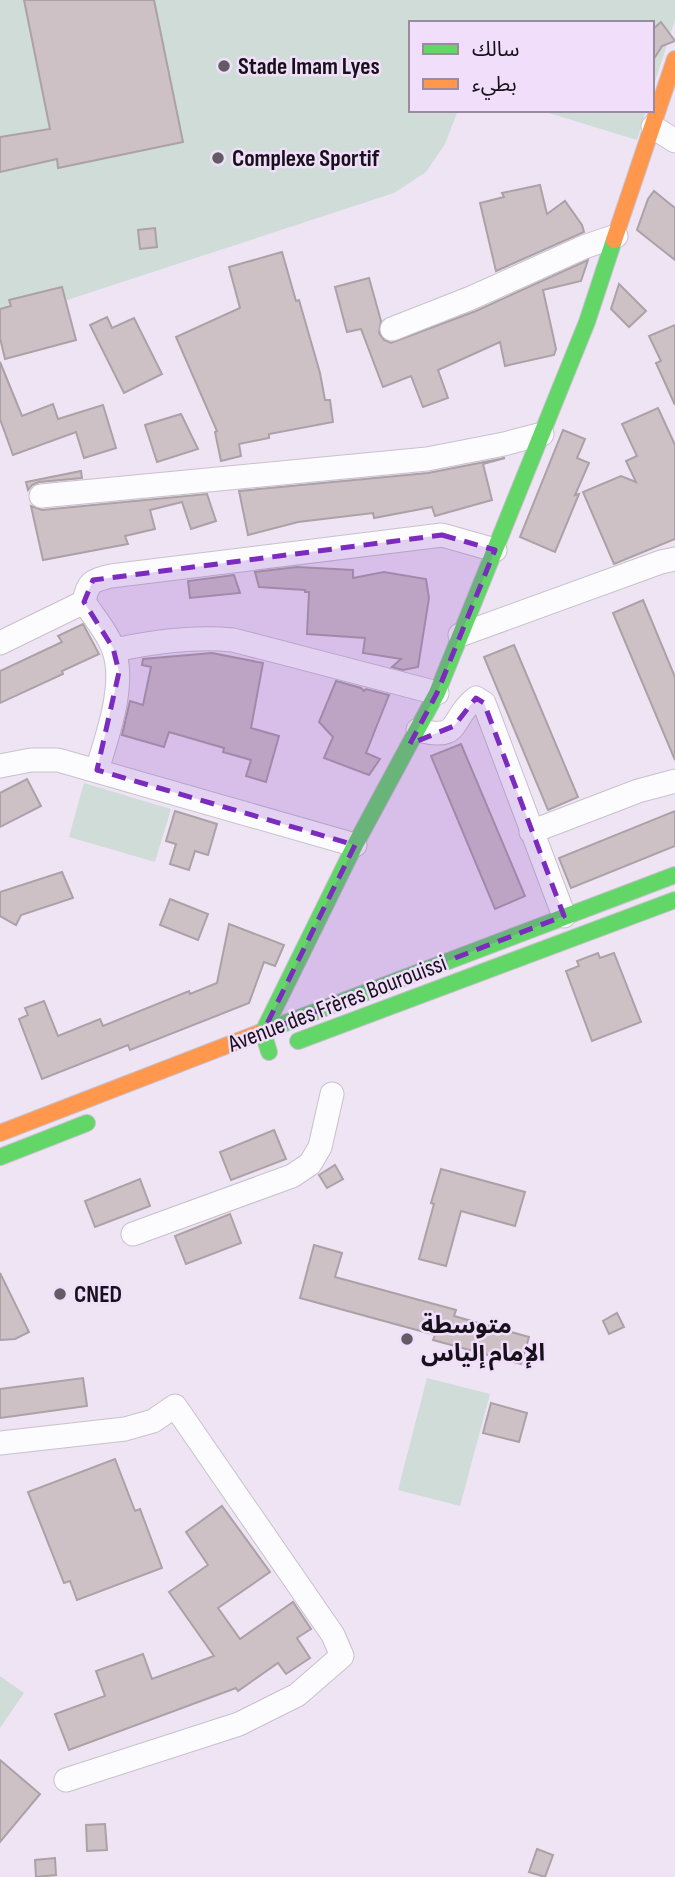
<svg xmlns="http://www.w3.org/2000/svg" width="675" height="1877" viewBox="0 0 675 1877" font-family="'Sofia Sans Condensed','Noto Sans Arabic',sans-serif">
	<rect width="100%" height="100%" fill="#eee4f4"/>
	<g fill="#d0dcd7">
		<polygon points="0,0 675,0 675,20 652,91 652,23 411,23 411,110 458,110 445,144 426,172 394,193 0,322"/>
		<polygon points="539,110 646,110 637,140"/>
		<polygon points="84,783 171,809 155,862 69,837"/>
		<polygon points="427,1378 490,1394 460,1506 398,1490"/>
		<polygon points="0,1676 24,1693 0,1728"/>
	</g>
	<g fill="#cec1c6" stroke="#aba1a6" stroke-width="2">
		<polygon points="24,0 154,0 183,142 58,168 57,159 0,172 0,137 50,129"/>
		<polygon points="661,22 675,41 662,46 652,62 652,30"/>
		<polygon points="540,185 547,214 565,201 582,225 584,232 496,271 480,203 504,197 502,193"/>
		<polygon points="654,191 675,208 675,260 637,230 648,199"/>
		<polygon points="155,228 157,247 140,249 138,230"/>
		<polygon points="282,252 296,301 299,300 320,373 325,400 330,400 333,422 269,434 269,438 239,444 241,456 221,461 215,432 217,431 176,337 240,308 229,267"/>
		<polygon points="588,260 581,281 543,290 556,349 554,355 505,366 500,342 438,370 448,398 423,407 411,376 383,387 361,329 347,332 335,287 369,278 381,321 379,333 384,340 391,343 476,311"/>
		<polygon points="619,284 646,311 629,327 611,309"/>
		<polygon points="62,287 76,340 5,359 0,338 0,309 11,306 9,300"/>
		<polygon points="107,317 112,328 134,318 162,374 124,393 90,325"/>
		<polygon points="675,325 675,405 656,363 661,361 649,336"/>
		<polygon points="0,362 22,416 53,404 58,419 103,405 116,448 84,458 76,432 13,455 0,419"/>
		<polygon points="658,408 675,445 675,539 614,564 583,492 621,476 636,482 626,461 637,456 622,424"/>
		<polygon points="181,414 198,449 157,462 145,425"/>
		<polygon points="563,430 585,439 577,458 589,463 575,495 579,494 555,552 520,537"/>
		<polygon points="505,458 483,464 492,500 435,516 432,507 374,518 373,513 298,522 248,535 239,491 428,473"/>
		<polygon points="81,471 82,478 39,482 32,485 28,490 26,482"/>
		<polygon points="207,494 216,521 191,529 182,502 150,510 155,529 125,536 128,544 43,560 31,506 42,510"/>
		<polygon points="297,567 353,570 353,578 384,572 426,579 429,598 418,667 403,670 392,667 401,659 363,653 365,638 307,634 309,592 305,592 305,590 259,587 255,572"/>
		<polygon points="234,575 240,593 190,598 188,581"/>
		<polygon points="643,600 675,677 675,760 613,613"/>
		<polygon points="83,624 99,654 62,671 63,674 0,703 0,671 62,642 58,636"/>
		<polygon points="514,645 578,797 548,810 484,657"/>
		<polygon points="212,653 263,663 251,728 279,736 266,782 246,776 251,760 223,752 224,748 169,732 164,747 122,735 130,701 143,705 151,667 142,665 143,659"/>
		<polygon points="336,681 361,688 364,691 366,689 389,695 366,753 380,759 369,775 324,758 333,737 319,722"/>
		<polygon points="461,744 525,896 495,909 431,756"/>
		<polygon points="27,779 41,806 0,827 0,793"/>
		<polygon points="175,811 217,824 208,855 195,851 189,870 170,864 176,844 166,841"/>
		<polygon points="675,811 675,846 571,888 559,858"/>
		<polygon points="62,872 73,898 21,915 16,925 0,916 0,892"/>
		<polygon points="170,899 208,914 198,940 160,925"/>
		<polygon points="229,924 284,945 275,966 264,962 249,1003 130,1050 128,1045 42,1079 19,1019 28,1015 25,1008 44,1001 58,1036 100,1019 103,1026 189,991 190,994 217,983"/>
		<polygon points="598,953 600,958 614,953 641,1022 592,1041 566,971 579,966 577,961"/>
		<polygon points="274,1130 286,1159 231,1180 220,1152"/>
		<polygon points="335,1165 343,1179 327,1188 319,1175"/>
		<polygon points="441,1169 525,1192 515,1226 461,1211 446,1266 419,1259 434,1204 431,1203"/>
		<polygon points="140,1179 150,1206 95,1227 85,1201"/>
		<polygon points="230,1214 241,1243 186,1264 175,1236"/>
		<polygon points="314,1245 342,1253 335,1277 456,1310 454,1316 529,1337 521,1364 433,1340 435,1335 300,1298"/>
		<polygon points="0,1273 29,1332 15,1339 0,1340"/>
		<polygon points="617,1313 624,1327 609,1334 603,1321"/>
		<polygon points="83,1378 87,1406 0,1418 0,1389"/>
		<polygon points="491,1403 527,1413 519,1442 483,1433"/>
		<polygon points="115,1459 135,1511 140,1509 162,1568 77,1600 70,1581 64,1583 28,1492"/>
		<polygon points="222,1506 270,1572 218,1608 240,1639 293,1602 311,1629 297,1638 310,1658 286,1674 278,1663 238,1691 236,1688 69,1750 55,1714 105,1696 96,1671 143,1654 152,1679 214,1656 169,1592 208,1565 186,1532"/>
		<polygon points="0,1760 40,1794 0,1842"/>
		<polygon points="105,1824 107,1850 87,1851 86,1825"/>
		<polygon points="537,1849 553,1855 545,1877 529,1872"/>
		<polygon points="55,1858 56,1875 36,1877 35,1860"/>
	</g>
	<g fill="none" stroke-linecap="round" stroke-linejoin="round">
		<g stroke="#c8c1cd" stroke-width="25">
			<g id="street">
				<polyline points="653,127 675,141"/>
				<polyline points="392,329 471,298 584,247 616,236"/>
				<polyline points="41,496 427,459 504,444 542,434"/>
				<polyline points="460,635 661,562 675,559"/>
				<polyline points="0,643 84,602"/>
				<path d="M114,650C154,642 192,636 233,640L437,693"/>
				<path d="M418,730C463,742 449,718 476,698L484,703L564,916"/>
				<polyline points="0,766 31,760 58,760 355,845"/>
				<path d="M97,770C107,736 127,683 113,648C107,632 94,617 84,602C88,581 92,581 111,576L442,535L495,550"/>
				<polyline points="531,832 638,791 675,781"/>
				<polyline points="133,1234 292,1176 310,1164 320,1147 332,1094"/>
				<polyline points="0,1443 125,1429 153,1421 175,1406 333,1635 342,1656 297,1695 239,1724 66,1780"/>
			</g>
		</g>
		<g stroke="#c8c1cd" stroke-width="18">
			<g id="fast">
				<polyline points="259,1033 675,875"/>
				<polyline points="298,1041 675,900"/>
				<polyline points="269,1052 263,1032 355,845 437,693 587,322 614,240"/>
				<polyline points="0,1157 87,1123"/>
			</g>
		</g>
		<g stroke="#c8c1cd" stroke-width="18">
			<g id="slow">
				<polyline points="614,240 675,59"/>
				<polyline points="0,1133 259,1033"/>
			</g>
		</g>
		<use href="#street" stroke="#fcfbfd" stroke-width="23"/>
		<use href="#fast" stroke="#63d668" stroke-width="16"/>
		<use href="#slow" stroke="#ff974d" stroke-width="16"/>
	</g>
	<path fill="#7b2cbf" fill-opacity="0.2" stroke="#7b2cbf" stroke-width="5" stroke-dasharray="14 9" stroke-linejoin="round" d="M442,535L495,550L437,693L410,744L454,726L476,698L484,703L564,916L263,1032L355,845L97,770L119,672L113,648L84,602L93,580Z"/>
	<g fill="#625b66" stroke="#f0defa" stroke-width="2.5">
		<circle cx="224" cy="66" r="7"/>
		<circle cx="218" cy="158" r="7"/>
		<circle cx="60" cy="1294" r="7"/>
		<circle cx="407" cy="1339" r="7"/>
	</g>
	<g text-anchor="middle" stroke-width="5" stroke-linejoin="round" paint-order="stroke">
		<g font-size="24" font-weight="bold" fill="#17111a" stroke="#f0defa" text-anchor="start">
			<text x="238" y="74">Stade Imam Lyes</text>
			<text x="232" y="166">Complexe Sportif</text>
			<text x="74" y="1302">CNED</text>
			<text x="421" y="1333">متوسطة<tspan x="421" dy="28">الإمام إلياس</tspan></text>
		</g>
		<g font-size="24" fill="#17111a" stroke="#f0defa">
			<text transform="translate(337 1003) rotate(-21)" y="8">Avenue des Frères Bourouissi</text>
		</g>
	</g>
	<rect x="409" y="21" width="245" height="91" fill="#f0defa" stroke="#998ca0" stroke-width="2"/>
	<rect x="423" y="44" width="35" height="10" fill="#63d668" stroke="#998ca0" stroke-width="2"/>
	<text x="472" y="56" font-size="21" fill="#17111a">سالك</text>
	<rect x="423" y="79" width="35" height="10" fill="#ff974d" stroke="#998ca0" stroke-width="2"/>
	<text x="472" y="91" font-size="21" fill="#17111a">بطيء</text>
</svg>
